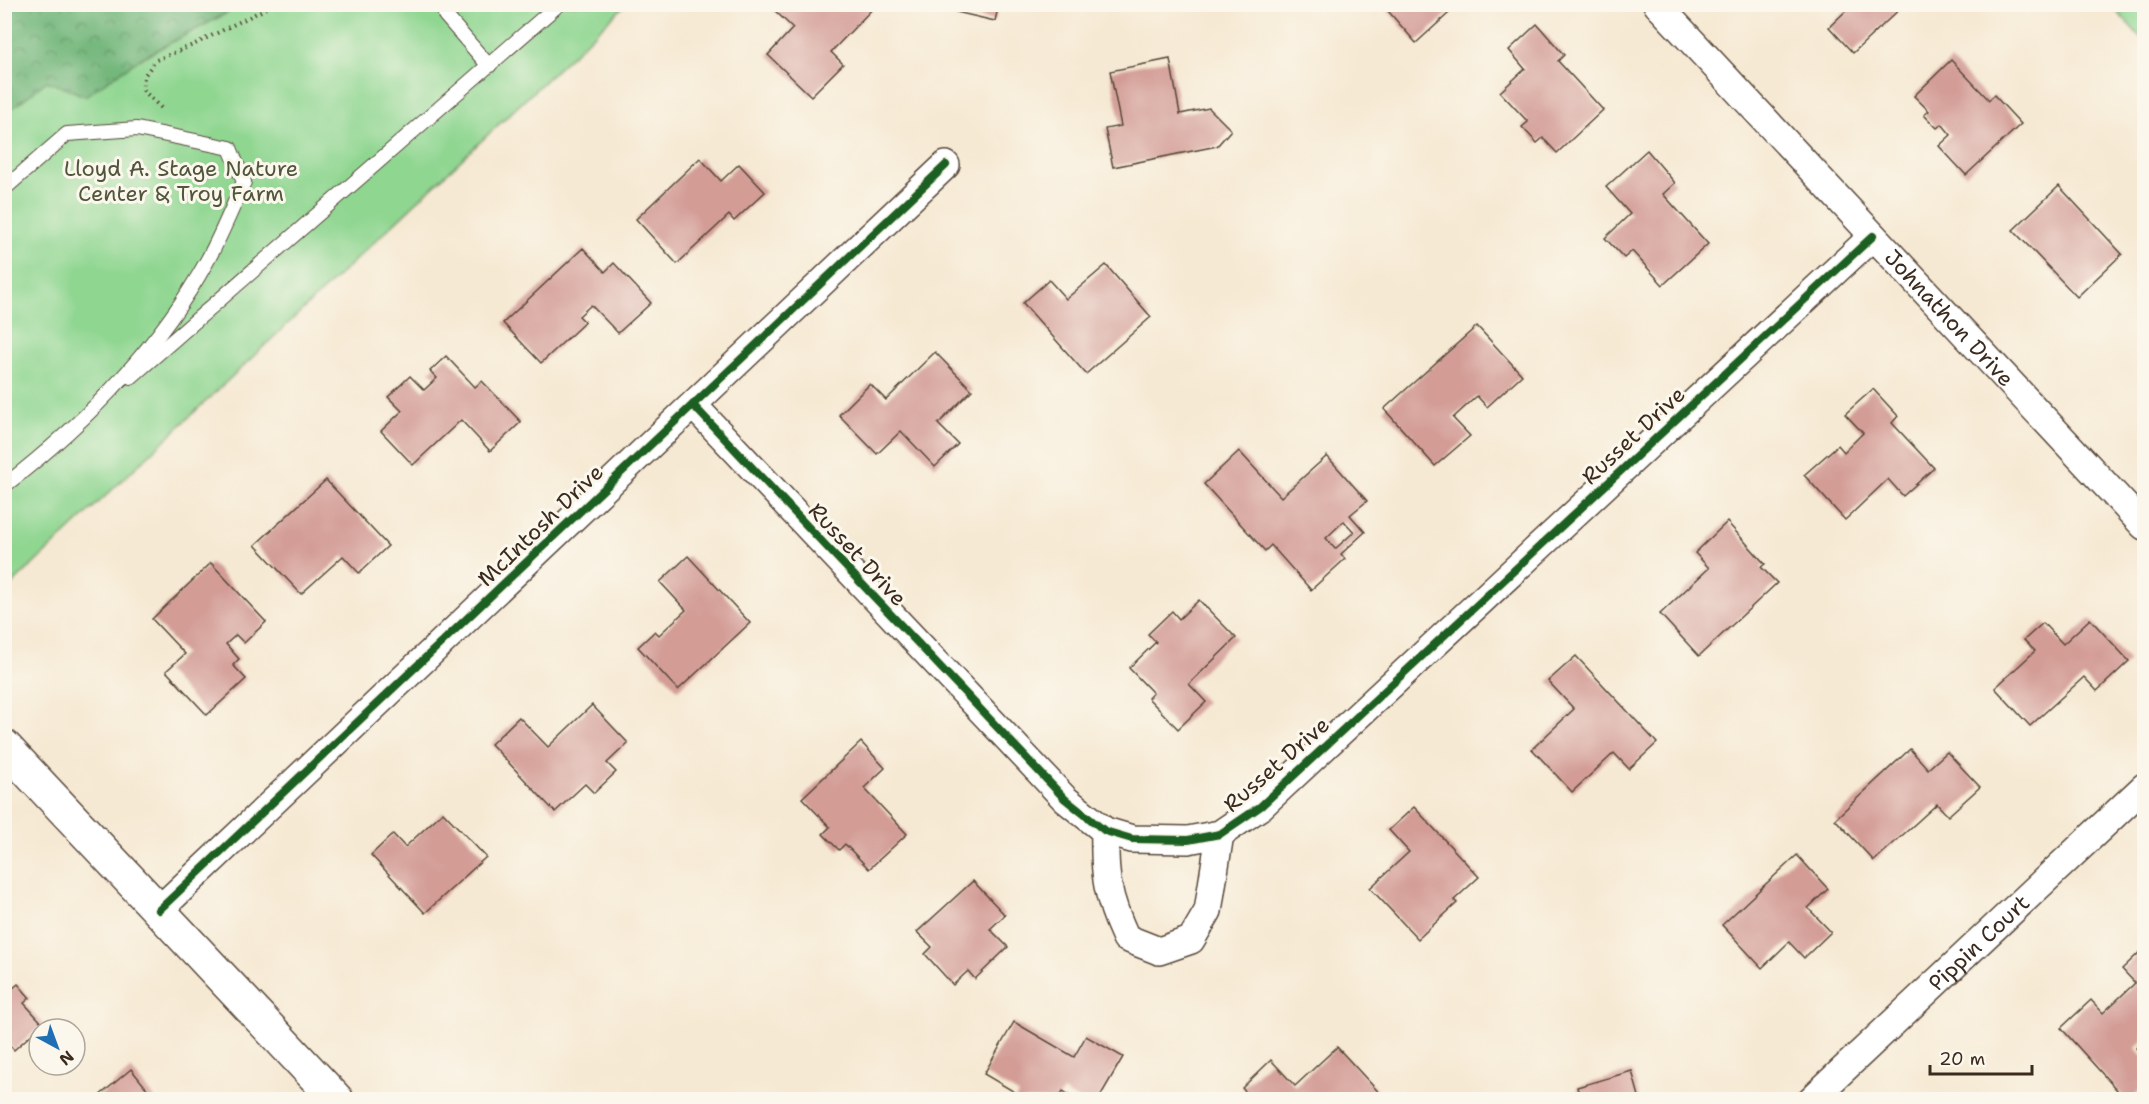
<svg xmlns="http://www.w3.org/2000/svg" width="2149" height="1104" viewBox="0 0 2149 1104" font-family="'Shantell Sans',sans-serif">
	<defs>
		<pattern id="forest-crowns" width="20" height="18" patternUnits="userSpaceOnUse" patternTransform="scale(1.5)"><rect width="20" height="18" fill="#73b77b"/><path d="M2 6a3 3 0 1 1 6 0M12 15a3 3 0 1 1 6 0" fill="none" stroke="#609564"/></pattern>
	</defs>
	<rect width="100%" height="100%" fill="#fbf7ec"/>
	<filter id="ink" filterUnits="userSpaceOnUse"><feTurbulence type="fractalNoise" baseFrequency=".0167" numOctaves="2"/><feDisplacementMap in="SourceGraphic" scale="12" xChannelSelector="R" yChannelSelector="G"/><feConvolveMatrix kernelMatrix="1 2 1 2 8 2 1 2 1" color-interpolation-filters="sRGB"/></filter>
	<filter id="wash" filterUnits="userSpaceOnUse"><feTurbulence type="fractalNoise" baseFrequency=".008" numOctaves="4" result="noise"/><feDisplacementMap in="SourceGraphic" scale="24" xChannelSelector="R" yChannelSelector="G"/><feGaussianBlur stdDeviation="1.35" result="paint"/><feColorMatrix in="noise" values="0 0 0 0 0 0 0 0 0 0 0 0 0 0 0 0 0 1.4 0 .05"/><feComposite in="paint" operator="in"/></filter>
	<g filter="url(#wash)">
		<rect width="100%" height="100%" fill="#f6e9d3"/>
		<g fill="#8fd691" stroke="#658058" stroke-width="1.5">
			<polygon points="5,5 625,5 5,591"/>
			<polygon points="2111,5 2144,5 2144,41"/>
		</g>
		<polygon fill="url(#forest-crowns)" stroke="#57704c" stroke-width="1.5" points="5,4 242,4 242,5 140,59 85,96 47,81 5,114"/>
		<g id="blocks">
			<g fill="#d39d96" fill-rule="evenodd">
				<polygon points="777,4 877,4 831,52 843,64 811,96 768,55 793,28 773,9"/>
				<polygon points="958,4 999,4 995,21 956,12"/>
				<polygon points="1382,4 1459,4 1416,43"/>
				<polygon points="1853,4 1905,4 1853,53 1829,27"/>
				<polygon points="1537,24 1564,55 1558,61 1603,110 1557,153 1543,138 1537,143 1522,127 1528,122 1500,92 1525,69 1509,50"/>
				<polygon points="1170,59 1180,114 1209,108 1231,130 1217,146 1113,167 1105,129 1121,126 1110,71"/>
				<polygon points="1951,60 1989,100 1994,95 2021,124 1966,175 1939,146 1951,135 1942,124 1937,128 1924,115 1929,111 1914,96"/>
				<polygon points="1647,150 1675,183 1663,194 1708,244 1663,285 1632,251 1624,258 1605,238 1630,214 1606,187"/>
				<polygon points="700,158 721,181 739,164 765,192 734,221 729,215 677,264 636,219"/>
				<polygon points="2059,186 2122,254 2077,297 2013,230"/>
				<polygon points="583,248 605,272 614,263 651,303 618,333 591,305 579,316 585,322 541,363 503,323"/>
				<polygon points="1106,265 1151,317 1086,374 1023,303 1049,280 1066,299"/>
				<polygon points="1477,326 1522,375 1487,407 1477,396 1453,418 1470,436 1435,466 1384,409"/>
				<polygon points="935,352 972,390 938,424 958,444 935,467 901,431 877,454 839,415 870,384 886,400"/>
				<polygon points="446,356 475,387 482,381 521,422 490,451 461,420 413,465 381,431 402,411 388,397 410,376 424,390 437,378 430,371"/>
				<polygon points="1873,389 1898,416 1892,423 1934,468 1903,496 1888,479 1845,520 1804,475 1838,445 1844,452 1863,433 1845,414"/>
				<path d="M1239,451L1281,497L1327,456L1367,501L1350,515L1365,532L1341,554L1345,559L1311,590L1271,545L1265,551L1204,484ZM1344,521L1354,532L1335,549L1326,538Z"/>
				<polygon points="326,480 388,546 359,573 343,556 301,594 255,545"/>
				<polygon points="1727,522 1765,564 1761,567 1777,583 1699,656 1660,614 1709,568 1695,553"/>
				<polygon points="688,556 750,623 678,690 638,647 655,631 659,635 686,610 660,582"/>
				<polygon points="211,563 266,622 244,643 236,635 226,644 239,659 233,665 246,679 207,715 166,671 185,654 152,619"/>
				<polygon points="1199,600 1236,638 1189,684 1206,702 1178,729 1148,698 1153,693 1129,668 1156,642 1148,634 1172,611 1179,619"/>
				<polygon points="2090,619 2129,661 2097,691 2084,677 2030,726 1995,688 2035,651 2024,640 2043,623 2063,644"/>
				<polygon points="1576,656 1657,743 1629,769 1614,753 1572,792 1532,749 1574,709 1548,681"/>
				<polygon points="592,705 628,743 607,763 616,772 594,793 585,784 555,812 491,744 519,717 548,747"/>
				<polygon points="861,742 885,768 864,788 907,834 869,869 845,844 839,850 823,834 830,827 802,798"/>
				<polygon points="1910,749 1928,769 1947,752 1980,787 1948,816 1937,804 1874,861 1835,819"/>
				<polygon points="1414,807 1479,877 1454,900 1457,903 1418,939 1370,888 1409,852 1389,830"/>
				<polygon points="443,812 486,857 425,913 371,855 393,834 405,847"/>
				<polygon points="1797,855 1828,889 1808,908 1831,932 1804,958 1789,942 1762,968 1722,925"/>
				<polygon points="973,881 1005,915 990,929 1008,947 975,979 968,971 953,985 925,954 932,947 917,932"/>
				<polygon points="2144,948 2144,1040 2136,1048 2144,1058 2144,1086 2130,1100 2126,1100 2061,1028 2091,1000 2103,1013 2135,983 2122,969"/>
				<polygon points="18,984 30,998 24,1003 43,1024 14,1050 4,1039 4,988 8,985 12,989"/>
				<polygon points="1014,1022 1074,1057 1086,1036 1123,1057 1098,1100 1078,1100 1063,1091 1058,1100 1015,1100 1018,1094 984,1074"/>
				<polygon points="1337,1047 1386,1100 1253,1100 1242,1088 1271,1060 1295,1086"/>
				<polygon points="131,1069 156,1100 102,1100 99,1096"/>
				<polygon points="1632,1071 1640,1100 1580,1100 1577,1087"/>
			</g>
		</g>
	</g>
	<g filter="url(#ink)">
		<use href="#blocks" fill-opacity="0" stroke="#574739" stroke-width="1.5"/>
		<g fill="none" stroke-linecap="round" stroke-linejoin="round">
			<g stroke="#574739" stroke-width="16">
				<g id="service">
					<polyline points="445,15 489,66"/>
					<path d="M4,189L67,134L137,129L230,148L244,182C232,208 221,236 207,261C158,350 84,424 4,486"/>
					<polyline points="131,377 559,4"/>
				</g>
			</g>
			<g stroke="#574739" stroke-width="30">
				<g id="minor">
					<path id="s1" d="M1657,4L2144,526"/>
					<polyline points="693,405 1065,799 1105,831 1132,839 1188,840 1220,834 1261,806 1873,236"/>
					<path d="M1105,831C1104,876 1107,897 1126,938L1159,951L1191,940L1208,911L1220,834"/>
					<polyline points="159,910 946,165"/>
					<path id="s2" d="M1811,1100L2144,787"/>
				</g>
			</g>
			<g stroke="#574739" stroke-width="36">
				<polyline id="tertiary" points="4,746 337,1100"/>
			</g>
			<polyline stroke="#574739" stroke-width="4" stroke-dasharray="1.5 4.5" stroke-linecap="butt" points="161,108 143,90 144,76 156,60 193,45 275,4"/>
			<use href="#service" stroke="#fff" stroke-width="14"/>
			<use href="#minor" stroke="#fff" stroke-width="27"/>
			<use href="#tertiary" stroke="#fff" stroke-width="33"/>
			<g stroke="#fbf7ec" stroke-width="11">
				<g id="cycleway">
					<polyline points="693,405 1065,799 1105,831 1132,839 1188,840 1220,834 1261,806 1873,236"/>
					<polyline points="159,910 946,165"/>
				</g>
			</g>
			<use href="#cycleway" stroke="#1b5e20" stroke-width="8"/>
		</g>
	</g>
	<g text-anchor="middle" stroke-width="6" stroke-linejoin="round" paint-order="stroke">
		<g font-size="22" fill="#50553b" stroke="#fbf7ec">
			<text x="181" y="176">Lloyd A. Stage Nature<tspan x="181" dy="25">Center &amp; Troy Farm</tspan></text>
		</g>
		<g font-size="22" fill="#3b2a1e" stroke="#fbf7ec">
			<text dy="8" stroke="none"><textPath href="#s1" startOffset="429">Johnathon Drive</textPath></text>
			<text transform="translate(1633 435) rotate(-43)" y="8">Russet Drive</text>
			<text transform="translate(540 525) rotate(-44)" y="8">McIntosh Drive</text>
			<text transform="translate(858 554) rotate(47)" y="8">Russet Drive</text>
			<text transform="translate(1276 764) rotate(-41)" y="8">Russet Drive</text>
			<text dy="8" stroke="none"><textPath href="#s2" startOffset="230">Pippin Court</textPath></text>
		</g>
	</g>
	<rect width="2149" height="1104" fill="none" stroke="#fbf7ec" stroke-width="24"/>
	<g transform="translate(57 1047) rotate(139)"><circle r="28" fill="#fbf7ec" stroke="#aea59a" stroke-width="1.5"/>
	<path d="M0-4.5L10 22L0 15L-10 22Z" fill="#1f6fb2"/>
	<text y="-9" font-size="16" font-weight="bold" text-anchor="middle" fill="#3b2a1e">N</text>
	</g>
	<path d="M1930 1065v9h102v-9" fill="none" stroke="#3b2a1e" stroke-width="3"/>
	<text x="1939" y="1065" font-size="18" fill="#3b2a1e" stroke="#fbf7ec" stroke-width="4.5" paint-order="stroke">20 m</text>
</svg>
